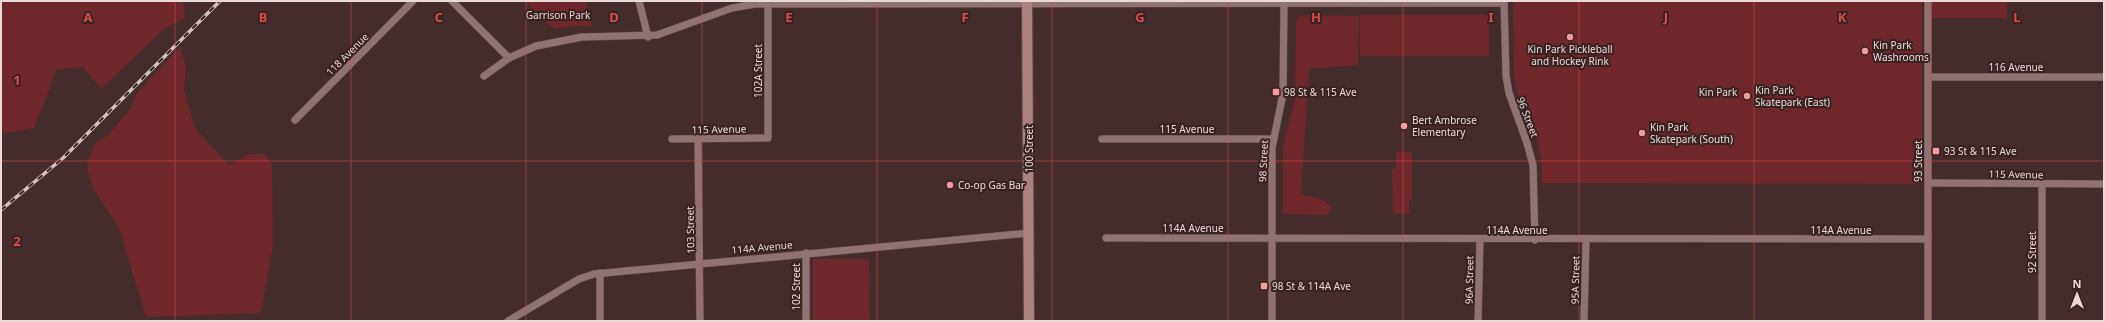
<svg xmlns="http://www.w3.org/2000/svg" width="2105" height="322" viewBox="0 0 2105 322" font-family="'Noto Sans',sans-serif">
	<rect width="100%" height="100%" fill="#432c2b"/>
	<g fill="#70272c">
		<polygon points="1,1 183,1 185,18 164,29 101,89 83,67 57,69 34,128 4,133 1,132"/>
		<polygon points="525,1 585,1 592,26 572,26 554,29"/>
		<polygon points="1513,1 1922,1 1922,184 1542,183 1542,167 1539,145 1520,103 1514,78"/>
		<rect x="1932" y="1" width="75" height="17"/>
		<path d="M1304,15L1359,16L1358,65L1309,69L1301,195C1313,197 1325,198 1332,208L1327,215L1283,214V146L1295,100L1296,24L1297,19Z"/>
		<rect x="1360" y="15" width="129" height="41"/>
		<polygon points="180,47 186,67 184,90 195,128 229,165 249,154 264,154 272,164 273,244 261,313 146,317 119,228 94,190 89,176 87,162 95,143 109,134 132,107 136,94"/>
		<polygon points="1396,152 1412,152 1412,200 1409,201 1409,214 1393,214 1392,169 1396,169"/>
		<polygon points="813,259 869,259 870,321 813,321"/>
	</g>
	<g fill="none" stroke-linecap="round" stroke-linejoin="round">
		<g stroke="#5e4b4b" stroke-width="8">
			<g id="minor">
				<polyline points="452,1 509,58"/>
				<polyline points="639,1 648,37"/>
				<polyline points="1504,1 1506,76 1509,93 1527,143 1533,165 1535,240"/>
				<polyline points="484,76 509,58 536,46 582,37 657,35 732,8 755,4 1504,3"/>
				<polyline points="1928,77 2104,77"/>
				<polyline points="295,120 413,1"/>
				<polyline points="672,139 768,138 768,4"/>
				<polyline points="698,139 700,321"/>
				<polyline points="1102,139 1273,139"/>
				<polyline points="1928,183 2104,184"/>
				<polyline points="1106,238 1928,239"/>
				<polyline points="600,273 600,321"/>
				<polyline points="508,321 579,279 594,274 1029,233"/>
				<polyline points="806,321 806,253"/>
				<polyline points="1272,321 1272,148 1283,94 1284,3"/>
				<polyline points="1478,321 1480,240"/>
				<polyline points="1584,321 1586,240"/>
				<polyline points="1928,321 1928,1"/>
				<polyline points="2042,321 2042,184"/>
			</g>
		</g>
		<g stroke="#5e4b4b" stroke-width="12">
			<polyline id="secondary" points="1027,1 1029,321"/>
		</g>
		<use href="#minor" stroke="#8e7372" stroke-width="7"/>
		<use href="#secondary" stroke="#ad8080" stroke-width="10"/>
		<g stroke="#d1c1c0" stroke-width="3.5">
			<polyline id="rail" points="1,210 63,158 220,1"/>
		</g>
		<use href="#rail" stroke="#382222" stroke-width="2" stroke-dasharray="6" stroke-linecap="butt"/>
	</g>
	<path fill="none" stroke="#da4c4b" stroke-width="1" stroke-opacity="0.55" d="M175,1V321M351,1V321M526,1V321M702,1V321M877,1V321M1052,1V321M1228,1V321M1403,1V321M1579,1V321M1754,1V321M1930,1V321M1,161H2104"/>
	<g fill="#f59b9b" stroke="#382222" stroke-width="1.5">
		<circle cx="1570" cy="37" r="4"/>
		<circle cx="1865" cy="51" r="4"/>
		<rect x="1272" y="88" width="8" height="8" rx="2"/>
		<circle cx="1747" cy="96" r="4"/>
		<circle cx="1404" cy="126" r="4"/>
		<circle cx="1642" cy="133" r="4"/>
		<rect x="1932" y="147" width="8" height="8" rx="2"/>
		<circle cx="950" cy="185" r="4"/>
		<rect x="1260" y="282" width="8" height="8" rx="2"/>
	</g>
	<g text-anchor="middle" stroke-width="4" stroke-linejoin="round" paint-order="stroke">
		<g font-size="10" fill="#eed2d1" stroke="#382222">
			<text x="558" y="19">Garrison Park</text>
			<text x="1718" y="96">Kin Park</text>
		</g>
		<g font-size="10" fill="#e9dad9" stroke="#382222" text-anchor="start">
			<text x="1873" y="49">Kin Park<tspan x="1873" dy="12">Washrooms</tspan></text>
			<text x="1570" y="53" text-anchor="middle">Kin Park Pickleball<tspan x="1570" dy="12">and Hockey Rink</tspan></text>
			<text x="1755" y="94">Kin Park<tspan x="1755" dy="12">Skatepark (East)</tspan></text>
			<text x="1284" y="96">98 St &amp; 115 Ave</text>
			<text x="1412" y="124">Bert Ambrose<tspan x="1412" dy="12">Elementary</tspan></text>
			<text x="1650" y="131">Kin Park<tspan x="1650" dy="12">Skatepark (South)</tspan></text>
			<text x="1944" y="155">93 St &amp; 115 Ave</text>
			<text x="958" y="189">Co-op Gas Bar</text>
			<text x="1272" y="290">98 St &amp; 114A Ave</text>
		</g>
		<g font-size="10" fill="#e9dad9" stroke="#382222">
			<text transform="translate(347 54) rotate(-45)" y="4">118 Avenue</text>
			<text x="2016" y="71">116 Avenue</text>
			<text transform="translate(758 71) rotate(-90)" y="4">102A Street</text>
			<text transform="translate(1528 117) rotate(69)" y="4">96 Street</text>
			<text transform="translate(719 129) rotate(-1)" y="4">115 Avenue</text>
			<text x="1187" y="133">115 Avenue</text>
			<text transform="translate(1029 149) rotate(-90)" y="4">100 Street</text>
			<text transform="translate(1263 161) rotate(-87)" y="4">98 Street</text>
			<text transform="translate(1918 161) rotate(-90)" y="4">93 Street</text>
			<text transform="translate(2016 174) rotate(1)" y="4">115 Avenue</text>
			<text x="1193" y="232">114A Avenue</text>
			<text transform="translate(690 230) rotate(-91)" y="4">103 Street</text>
			<text x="1517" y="234">114A Avenue</text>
			<text x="1841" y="234">114A Avenue</text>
			<text transform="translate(762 247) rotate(-5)" y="4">114A Avenue</text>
			<text transform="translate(2032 252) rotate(-90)" y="4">92 Street</text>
			<text transform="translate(1469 280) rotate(-89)" y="4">96A Street</text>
			<text transform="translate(1575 280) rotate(-89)" y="4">95A Street</text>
			<text transform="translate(796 287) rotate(-90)" y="4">102 Street</text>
		</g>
	</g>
	<g font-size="13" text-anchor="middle" font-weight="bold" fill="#da4c4b" stroke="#382222" stroke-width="4" stroke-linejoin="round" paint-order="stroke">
		<text x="88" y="22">A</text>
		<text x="263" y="22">B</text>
		<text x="439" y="22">C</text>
		<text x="614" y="22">D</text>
		<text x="789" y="22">E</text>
		<text x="965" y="22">F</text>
		<text x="1140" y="22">G</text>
		<text x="1316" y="22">H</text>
		<text x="1491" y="22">I</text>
		<text x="1666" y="22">J</text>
		<text x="1842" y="22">K</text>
		<text x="2017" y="22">L</text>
		<text x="17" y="85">1</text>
		<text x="17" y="246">2</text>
	</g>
	<rect width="2105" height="322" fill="none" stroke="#e9dad9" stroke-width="4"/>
	<g transform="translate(2077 294)" stroke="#382222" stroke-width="3" paint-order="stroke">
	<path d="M0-3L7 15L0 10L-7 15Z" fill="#e9dad9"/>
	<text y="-6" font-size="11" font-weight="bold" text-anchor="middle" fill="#e9dad9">N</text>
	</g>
</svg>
